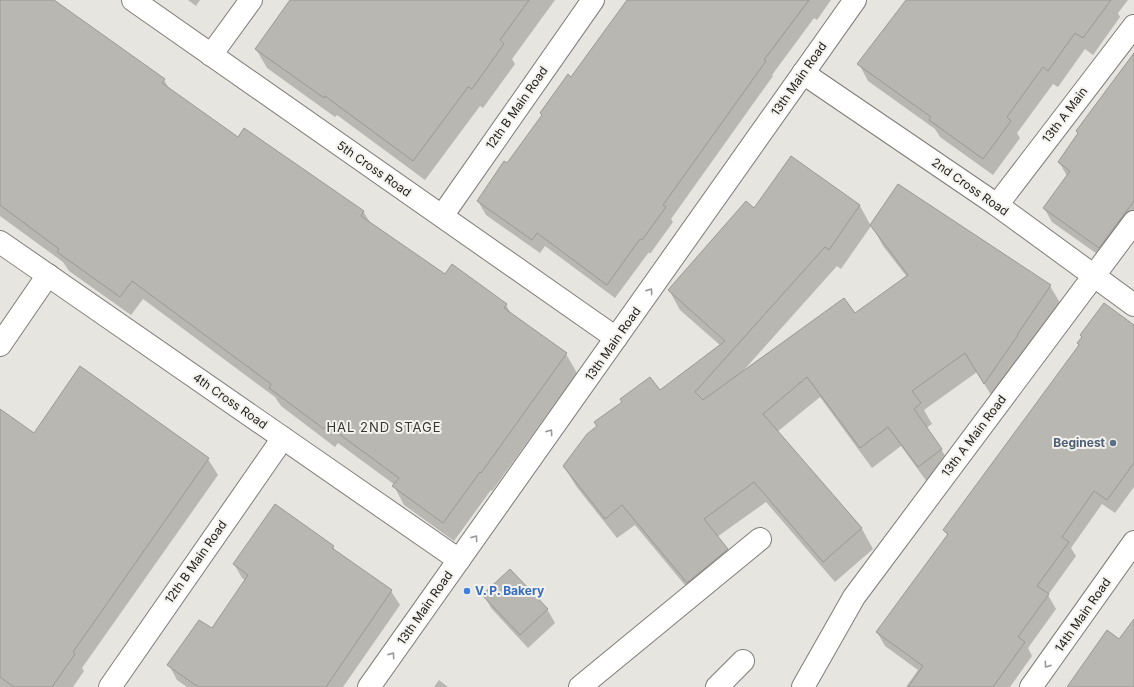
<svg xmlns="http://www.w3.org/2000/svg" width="1134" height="687" viewBox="0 0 1134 687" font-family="Inter,sans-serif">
	<rect width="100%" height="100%" fill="#e6e5df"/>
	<g fill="#0003">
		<polygon points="0,0 52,0 164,80 170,90 238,139 363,211 371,224 445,276 506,305 512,315 566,354 577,373 492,491 491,490 454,541 404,505 394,486 395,485 338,443 335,447 281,406 275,397 143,299 131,315 69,271 63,262 0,216"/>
		<polygon points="188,0 200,0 196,6"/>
		<polygon points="291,0 555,0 512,59 515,64 483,108 480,106 425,180 337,115 335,117 267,68 256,49"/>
		<polygon points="628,0 831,0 817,20 814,18 772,75 773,76 671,219 673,222 650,254 649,252 615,298 545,246 540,253 486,215 478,201 508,165"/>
		<polygon points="907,0 1128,0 1118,13 1120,17 1093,55 1085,49 1058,87 1053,84 1017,133 1020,138 993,175 940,137 935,129 868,81 859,64"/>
		<polygon points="1134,54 1134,225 1107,261 1052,222 1044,208 1067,176 1059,162 1079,134 1077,131"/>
		<polygon points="791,157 860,206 871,226 841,269 837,266 743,371 855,314 907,277 883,246 872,225 1050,286 1062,306 996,403 977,372 924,410 932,424 926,428 941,449 953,469 930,486 901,446 872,468 820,397 777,432 862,529 873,549 835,582 766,502 717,537 727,550 739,569 699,602 635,525 617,538 576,486 564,466 659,391 721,346 680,310 669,290 754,209"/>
		<polygon points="1134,327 1134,487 1115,513 1102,504 1071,548 1076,556 1048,595 1056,609 1028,648 1032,656 1010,687 906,687 918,670 885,646 877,632 948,536 944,530"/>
		<polygon points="0,412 35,434 208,459 218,475 82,668 84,671 73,687 0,687"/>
		<polygon points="333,546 336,553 391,591 400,605 343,687 187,687 177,680 169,665 212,630 245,580 242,578 234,564"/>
		<polygon points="484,595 547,609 555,623 528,648 491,608"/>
		<polygon points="439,680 448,687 434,687"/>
	</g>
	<g fill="#b8b7b2" stroke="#9a9995">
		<polygon points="0,0 54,0 165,79 162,83 238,137 244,128 364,211 361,216 445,274 452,264 507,304 504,308 567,353 481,473 480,472 443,523 392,486 399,478 327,425 324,429 269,388 271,384 132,281 120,297 57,252 59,249 0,205"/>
		<polygon points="290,0 529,0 500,40 504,44 472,89 468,87 413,161 325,96 324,98 255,49"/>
		<polygon points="627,0 809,0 764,60 766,61 663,205 666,207 642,240 640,239 607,285 537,233 532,240 477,201 504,161 507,163 542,115 540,113 568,74 571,77"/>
		<polygon points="906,0 1111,0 1083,38 1075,33 1048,71 1043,67 1007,117 1011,121 983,159 929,120 931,117 857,64"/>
		<polygon points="1134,53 1134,201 1099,248 1043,208 1070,171 1058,162 1078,133 1076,131"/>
		<polygon points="791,156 860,205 829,250 825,247 695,392 703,400 844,298 855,313 908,275 870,225 898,184 1051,285 1017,335 1018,335 984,384 965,353 912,391 921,403 914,409 942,449 918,467 888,427 860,448 807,377 763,414 862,528 823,562 754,482 704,519 728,549 687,583 622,505 605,519 563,466 587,434 597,426 594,422 622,402 620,399 650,377 660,390 725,341 668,290 746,201 754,208"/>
		<polygon points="1104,303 1134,325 1134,463 1107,500 1094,491 1062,537 1069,542 1037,586 1049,594 1018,637 1025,642 993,687 908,687 923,666 876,632 948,534 943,530 1079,345 1077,343 1082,337 1080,335"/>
		<polygon points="80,366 209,458 73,652 75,654 52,687 14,687 0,677 0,409 34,433"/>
		<polygon points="275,504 334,546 332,548 392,590 326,687 198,687 167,665 199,620 212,628 248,575 233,564"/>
		<polygon points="510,569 548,609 520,635 482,595"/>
		<polygon points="1134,619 1134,687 1067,687 1107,630 1119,639"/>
	</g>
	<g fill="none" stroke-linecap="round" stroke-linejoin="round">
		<g stroke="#7e7d78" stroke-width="24">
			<g id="minor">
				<polyline points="133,0 616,338"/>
				<polyline points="211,55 251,0"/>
				<polyline points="803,73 997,205 1134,305"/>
				<polyline points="997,205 1134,26"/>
				<polyline points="442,216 593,0"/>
				<polyline points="0,242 459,560"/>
				<polyline points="0,345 48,275"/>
				<polyline points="110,687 283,438"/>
				<polyline points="580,687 760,539"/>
				<polyline points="717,687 743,661"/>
				<polyline points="803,687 854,597 1134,222"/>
				<polyline points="1031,687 1134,542"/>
			</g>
		</g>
		<g stroke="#7e7d78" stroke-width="24">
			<polyline id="tertiary" points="369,687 855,0"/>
		</g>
		<use href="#minor" stroke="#fff" stroke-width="22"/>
		<use href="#tertiary" stroke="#fff" stroke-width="22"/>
	</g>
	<defs><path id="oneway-chevron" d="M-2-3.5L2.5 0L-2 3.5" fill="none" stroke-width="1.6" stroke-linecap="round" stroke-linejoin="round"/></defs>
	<g stroke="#9a9999">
		<use href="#oneway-chevron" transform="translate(650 291) rotate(-55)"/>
		<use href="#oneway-chevron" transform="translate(550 432) rotate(-55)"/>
		<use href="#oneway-chevron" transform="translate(475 538) rotate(-55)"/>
		<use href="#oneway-chevron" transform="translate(392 655) rotate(-55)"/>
		<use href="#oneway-chevron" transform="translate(1047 665) rotate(125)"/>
	</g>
	<circle fill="#5c6f8a" stroke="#f3f2ed" stroke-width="1.5" cx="1113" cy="443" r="4"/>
	<circle fill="#3f7fe0" stroke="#f3f2ed" stroke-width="1.5" cx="467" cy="591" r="4"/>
	<g text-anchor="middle" stroke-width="4" stroke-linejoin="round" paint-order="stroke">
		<g font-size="12" fill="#1e1d1c" stroke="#f3f2ed">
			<text transform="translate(799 79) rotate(-55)" y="4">13th Main Road</text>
			<text transform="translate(517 108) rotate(-55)" y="4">12th B Main Road</text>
			<text transform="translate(1065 115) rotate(-53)" y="4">13th A Main</text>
			<text transform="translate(374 169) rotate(35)" y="4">5th Cross Road</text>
			<text transform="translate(970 187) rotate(35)" y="4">2nd Cross Road</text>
			<text transform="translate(613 344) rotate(-55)" y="4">13th Main Road</text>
			<text transform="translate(230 401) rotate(35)" y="4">4th Cross Road</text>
			<text transform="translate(974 436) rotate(-53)" y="4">13th A Main Road</text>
			<text transform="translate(196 562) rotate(-55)" y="4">12th B Main Road</text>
			<text transform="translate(425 608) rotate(-55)" y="4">13th Main Road</text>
			<text transform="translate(1083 615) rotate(-55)" y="4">14th Main Road</text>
		</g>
		<g font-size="12" font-weight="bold" fill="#4e5e75" stroke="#f3f2ed" text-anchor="end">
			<text x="1105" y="447">Beginest</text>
		</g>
		<g font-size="12" font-weight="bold" fill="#366cbe" stroke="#f3f2ed" text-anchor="start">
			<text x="475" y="595">V. P. Bakery</text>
		</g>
		<g font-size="13" letter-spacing="1" fill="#363632" stroke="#f3f2ed">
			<text x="384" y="432">HAL 2ND STAGE</text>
		</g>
	</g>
</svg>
